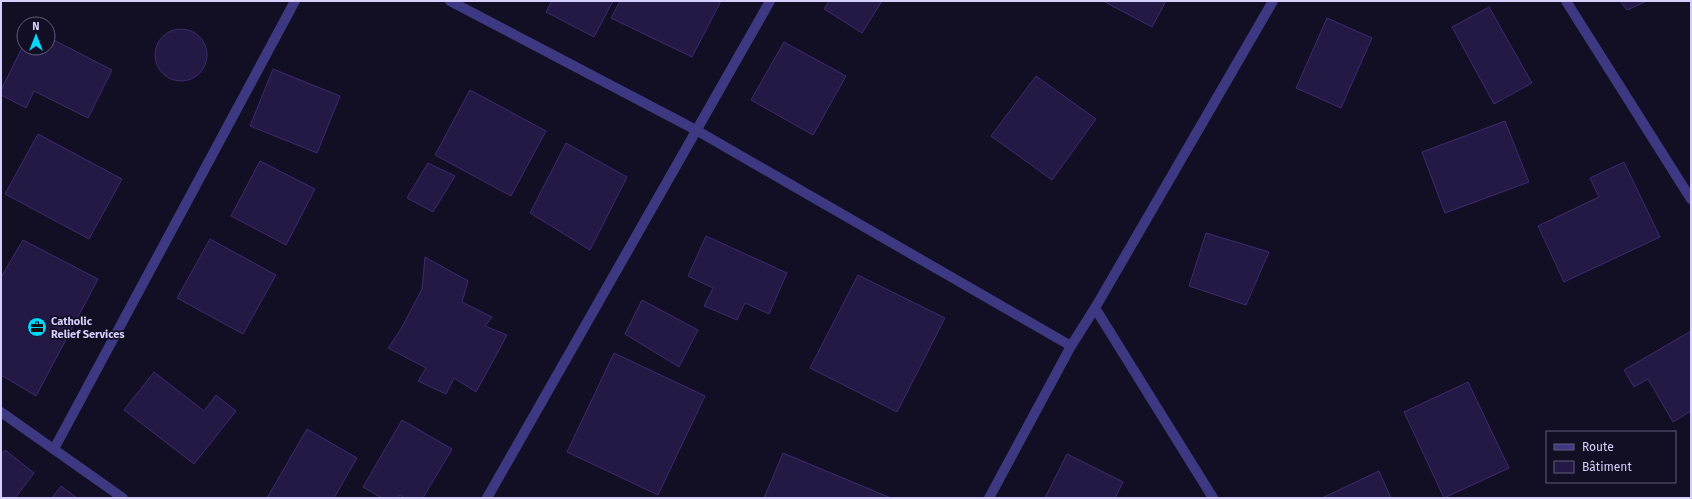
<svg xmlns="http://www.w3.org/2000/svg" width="1692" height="499" viewBox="0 0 1692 499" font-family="'Fira Sans',sans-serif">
	<rect width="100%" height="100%" fill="#120e23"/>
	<g fill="#241944" stroke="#3c2b71">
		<polygon points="552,1 613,1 594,37 546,12"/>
		<polygon points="620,1 721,1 692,57 611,18"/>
		<polygon points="829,1 882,1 862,33 824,9"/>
		<polygon points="1103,1 1166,1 1152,27"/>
		<polygon points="1620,1 1647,1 1627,10"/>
		<polygon points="1489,7 1532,83 1494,104 1452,27"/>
		<polygon points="1327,18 1372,38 1341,108 1296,88"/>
		<circle cx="181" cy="55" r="26"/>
		<polygon points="48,37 112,70 88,118 34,91 26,108 1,95 1,90 24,44 24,48 48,48"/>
		<polygon points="784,42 846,76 813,135 751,100"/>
		<polygon points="273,69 340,96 317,153 250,126"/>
		<polygon points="1036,76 1096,119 1052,180 991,136"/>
		<polygon points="470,90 546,131 511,196 435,155"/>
		<polygon points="1505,121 1529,182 1445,213 1422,152"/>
		<polygon points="38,134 122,179 89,239 5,194"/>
		<polygon points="566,143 627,177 590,250 530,213"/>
		<polygon points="260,161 315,189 286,245 231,216"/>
		<polygon points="1624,162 1660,237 1564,282 1538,226 1599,197 1590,178"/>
		<polygon points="428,163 455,176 433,212 407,198"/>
		<polygon points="1206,233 1269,252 1246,305 1189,286"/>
		<polygon points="706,236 787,273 769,314 745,303 737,320 704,306 713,288 688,276"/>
		<polygon points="210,239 276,275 243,334 177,298"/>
		<polygon points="23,240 98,279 36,396 1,375 1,277"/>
		<polygon points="425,257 468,281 462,302 492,317 485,326 507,335 476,392 454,378 446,394 418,381 426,368 388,348 401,329 422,289"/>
		<polygon points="858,275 945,318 897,412 810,368"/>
		<polygon points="642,300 698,330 679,367 625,334"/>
		<polygon points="1691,331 1691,411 1673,422 1648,379 1634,387 1624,370"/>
		<polygon points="614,353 705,396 658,495 567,452"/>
		<polygon points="154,372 204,411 216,395 236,411 194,464 124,410"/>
		<polygon points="1468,382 1509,468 1444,498 1404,412"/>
		<polygon points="402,420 452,449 423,498 404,498 400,495 398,498 382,498 363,487"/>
		<polygon points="307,429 357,458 334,498 267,498"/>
		<polygon points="5,450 34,473 15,498 1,498 1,455"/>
		<polygon points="783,453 891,498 764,498"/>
		<polygon points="1067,454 1123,482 1115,498 1045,498"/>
		<polygon points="1379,471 1391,498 1322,498"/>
		<polygon points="61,486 77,498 52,498"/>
	</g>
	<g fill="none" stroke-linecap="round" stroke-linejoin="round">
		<g stroke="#3e3883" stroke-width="10">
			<polyline points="450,1 696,130 1071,346"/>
			<polyline points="1566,1 1691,199"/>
			<polyline points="1095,308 1213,498"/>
			<polyline points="1,412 123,498"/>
			<polyline points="54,449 295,1"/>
			<polyline points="487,498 770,1"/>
			<polyline points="989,498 1071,346 1095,308 1273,1"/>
		</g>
	</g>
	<defs>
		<g id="office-disc" transform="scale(1)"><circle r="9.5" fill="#00d8fb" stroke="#120e23"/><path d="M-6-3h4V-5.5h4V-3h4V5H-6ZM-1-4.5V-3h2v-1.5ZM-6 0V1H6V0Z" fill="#111"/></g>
	</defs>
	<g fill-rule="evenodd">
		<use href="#office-disc" x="37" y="327"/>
	</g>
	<g text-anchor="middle" stroke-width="3.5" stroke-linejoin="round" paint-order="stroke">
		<g font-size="11" font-weight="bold" fill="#d7d0ff" stroke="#120e23" text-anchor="start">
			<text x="51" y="325">Catholic<tspan x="51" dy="13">Relief Services</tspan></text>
		</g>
	</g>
	<rect width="1692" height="499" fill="none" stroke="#d7d0ff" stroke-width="4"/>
	<rect x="1546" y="431" width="130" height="52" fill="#120e23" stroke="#615c7b"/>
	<rect x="1554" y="444" width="20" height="6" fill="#3e3883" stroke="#615c7b"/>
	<text x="1582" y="451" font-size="12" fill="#d7d0ff">Route</text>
	<rect x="1554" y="461" width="20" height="12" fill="#241944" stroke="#615c7b"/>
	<text x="1582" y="471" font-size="12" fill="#d7d0ff">Bâtiment</text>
	<g transform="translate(36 36)"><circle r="19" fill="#120e23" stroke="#615c7b"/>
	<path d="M0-3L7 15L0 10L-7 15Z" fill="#00d8fb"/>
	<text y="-6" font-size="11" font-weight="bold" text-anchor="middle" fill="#d7d0ff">N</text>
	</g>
</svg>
